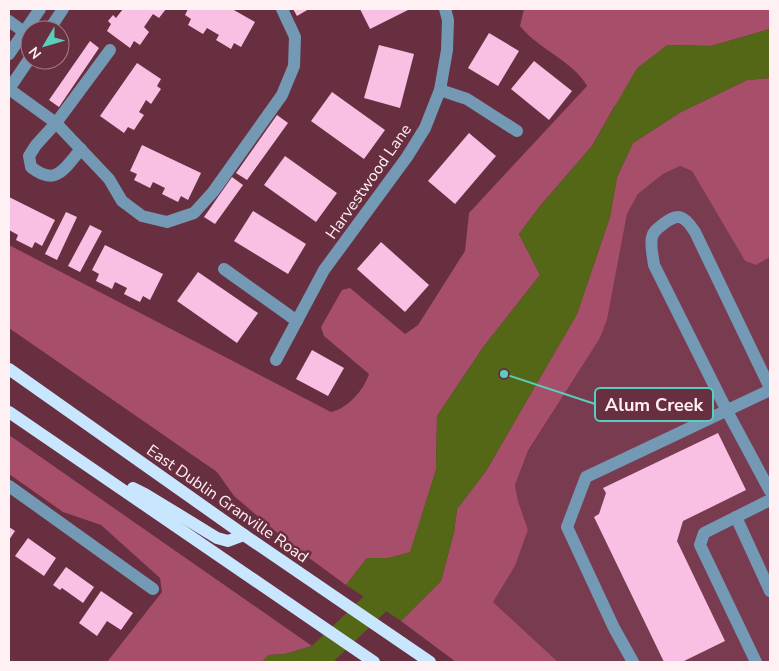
<svg xmlns="http://www.w3.org/2000/svg" width="779" height="671" viewBox="0 0 779 671" font-family="'Nunito Sans',sans-serif">
	<rect width="100%" height="100%" fill="#682f41"/>
	<polygon fill="#793b4f" points="680,166 692,171 745,261 756,265 770,257 770,662 558,662 493,602 515,566 528,530 518,501 515,485 528,452 600,338 607,320 627,214 638,194 663,174"/>
	<g fill="#a64e6a">
		<path d="M524,9H770V29L711,46L667,45L614,107L592,146L540,206L519,234L540,275L484,346L437,416L436,470L410,553L388,558H367L346,585L294,547L234,496L217,472L9,328V245L331,412C348,408 364,390 369,374L324,336L321,327L342,290L350,288L405,334L418,325L465,251L469,213L587,86C572,60 539,50 520,26Z"/>
		<polygon points="770,78 770,257 756,265 745,261 692,171 680,166 663,174 638,194 627,214 607,320 600,338 528,451 515,485 518,501 528,530 515,566 493,602 558,662 456,662 401,621 441,581 454,532 457,509 486,471 577,314 610,217 617,177 633,143 681,112 747,80"/>
		<polygon points="9,435 312,646 285,654 269,655 262,662 107,662 162,592 160,578 101,525 63,512 9,474"/>
	</g>
	<g fill="#546716">
		<polygon points="770,29 770,78 747,80 681,112 633,143 617,177 610,217 577,314 486,471 457,509 454,532 441,581 401,621 346,585 367,558 388,558 410,552 436,470 437,416 484,346 540,275 519,234 540,206 592,146 637,68 667,45 711,46"/>
		<polygon points="312,646 338,662 262,662 268,655 285,654"/>
	</g>
	<g fill="none" stroke-linecap="round" stroke-linejoin="round">
		<polyline stroke="#546716" stroke-width="26" points="314,662 400,580"/>
	</g>
	<g fill="#f9c0e3">
		<polygon points="123,9 166,9 159,18 153,14 144,27 149,32 140,45 134,41 130,48 107,31 111,24 108,21 113,15 116,18"/>
		<polygon points="188,9 232,9 255,22 241,47 234,43 231,49 216,40 219,35 207,28 203,34 188,25 191,19 185,15"/>
		<polygon points="293,9 309,9 297,16"/>
		<polygon points="360,9 410,9 370,29"/>
		<polygon points="489,33 519,51 498,86 468,68"/>
		<polygon points="90,41 99,48 59,107 49,100"/>
		<polygon points="379,45 414,54 400,108 364,98"/>
		<polygon points="534,61 572,91 549,120 511,89"/>
		<polygon points="137,63 161,79 157,86 161,89 151,104 146,100 139,112 144,115 134,130 128,127 124,133 100,116"/>
		<polygon points="332,92 385,130 364,159 311,121"/>
		<polygon points="277,115 288,123 247,180 236,173"/>
		<polygon points="469,133 496,156 455,204 428,181"/>
		<polygon points="142,145 201,173 188,200 181,196 178,202 162,194 165,188 153,182 150,188 134,180 137,174 130,171"/>
		<polygon points="285,156 337,193 316,222 264,185"/>
		<polygon points="232,177 243,185 215,224 204,217"/>
		<polygon points="9,197 55,220 42,246 35,242 32,248 16,240 18,235 9,230"/>
		<polygon points="253,211 306,244 288,274 234,241"/>
		<polygon points="66,212 77,217 57,260 45,254"/>
		<polygon points="90,225 102,231 80,272 68,266"/>
		<polygon points="381,242 429,285 405,312 357,269"/>
		<polygon points="105,245 163,274 150,300 143,296 140,302 124,294 127,288 115,282 112,289 96,281 99,274 92,270"/>
		<polygon points="198,272 258,313 237,343 177,301"/>
		<polygon points="312,350 344,368 328,396 296,379"/>
		<polygon points="718,433 746,490 683,521 677,541 725,641 682,662 664,662 594,517 599,514 606,493 603,488"/>
		<polygon points="9,527 15,531 9,540"/>
		<polygon points="28,538 56,558 44,576 15,556"/>
		<polygon points="66,567 94,587 83,603 62,588 60,590 53,585"/>
		<polygon points="101,591 133,613 121,630 107,621 97,636 79,623"/>
	</g>
	<g fill="none" stroke-linecap="round" stroke-linejoin="round">
		<g stroke="#7399b5" stroke-width="12">
			<polyline points="9,21 24,32"/>
			<polyline points="49,30 63,9"/>
			<polyline points="9,54 40,9"/>
			<polyline points="30,58 9,89 56,123 109,179 122,201 142,216 167,222 194,213 213,192 282,95 294,66 295,37 282,9"/>
			<polyline points="440,90 467,99 517,131"/>
			<path d="M81,149C64,169 56,187 31,167L29,156L36,145L56,123L110,50"/>
			<polyline points="224,269 297,321"/>
			<polyline points="276,360 324,270 407,157 425,128 440,90 447,50 448,20 445,9"/>
			<path d="M770,388L695,232C684,215 678,212 662,225C657,229 653,232 652,237C650,245 653,257 654,265L727,411L770,491"/>
			<polyline points="9,486 153,589"/>
			<polyline points="736,517 770,591"/>
			<polyline points="633,662 614,628 567,527 586,477 770,390"/>
			<polyline points="756,662 700,545 704,533 770,500"/>
		</g>
		<g stroke="#c8e6fd" stroke-width="12">
			<polyline points="9,369 244,535 430,662"/>
			<polyline points="9,412 374,662"/>
			<polyline points="133,488 145,494 217,538 228,541 244,535"/>
		</g>
	</g>
	<g text-anchor="middle" stroke-width="5" stroke-linejoin="round" paint-order="stroke">
		<g font-size="16" fill="#fef0f3" stroke="#682f41">
			<text transform="translate(368 181) rotate(-55)" y="6">Harvestwood Lane</text>
			<text transform="translate(228 503) rotate(35)" y="6">East Dublin Granville Road</text>
		</g>
	</g>
	<path fill="none" stroke="#5acebc" stroke-width="2" d="M504 374L595 404"/>
	<circle fill="#5acebc" stroke="#682f41" stroke-width="2" cx="504" cy="374" r="5"/>
	<rect fill="#682f41" stroke="#5acebc" stroke-width="2" x="595" y="388" width="118" height="33" rx="5"/>
	<g font-size="18" text-anchor="middle" font-weight="bold" fill="#fef0f3">
		<text x="654" y="411">Alum Creek</text>
	</g>
	<rect width="779" height="671" fill="none" stroke="#fef0f3" stroke-width="20"/>
	<g transform="translate(45 45) rotate(232)"><circle r="24" fill="#682f41" stroke="#a47c88"/>
	<path d="M0-4L9 19L0 12L-9 19Z" fill="#5acebc"/>
	<text y="-8" font-size="14" font-weight="bold" text-anchor="middle" fill="#fef0f3">N</text>
	</g>
</svg>
